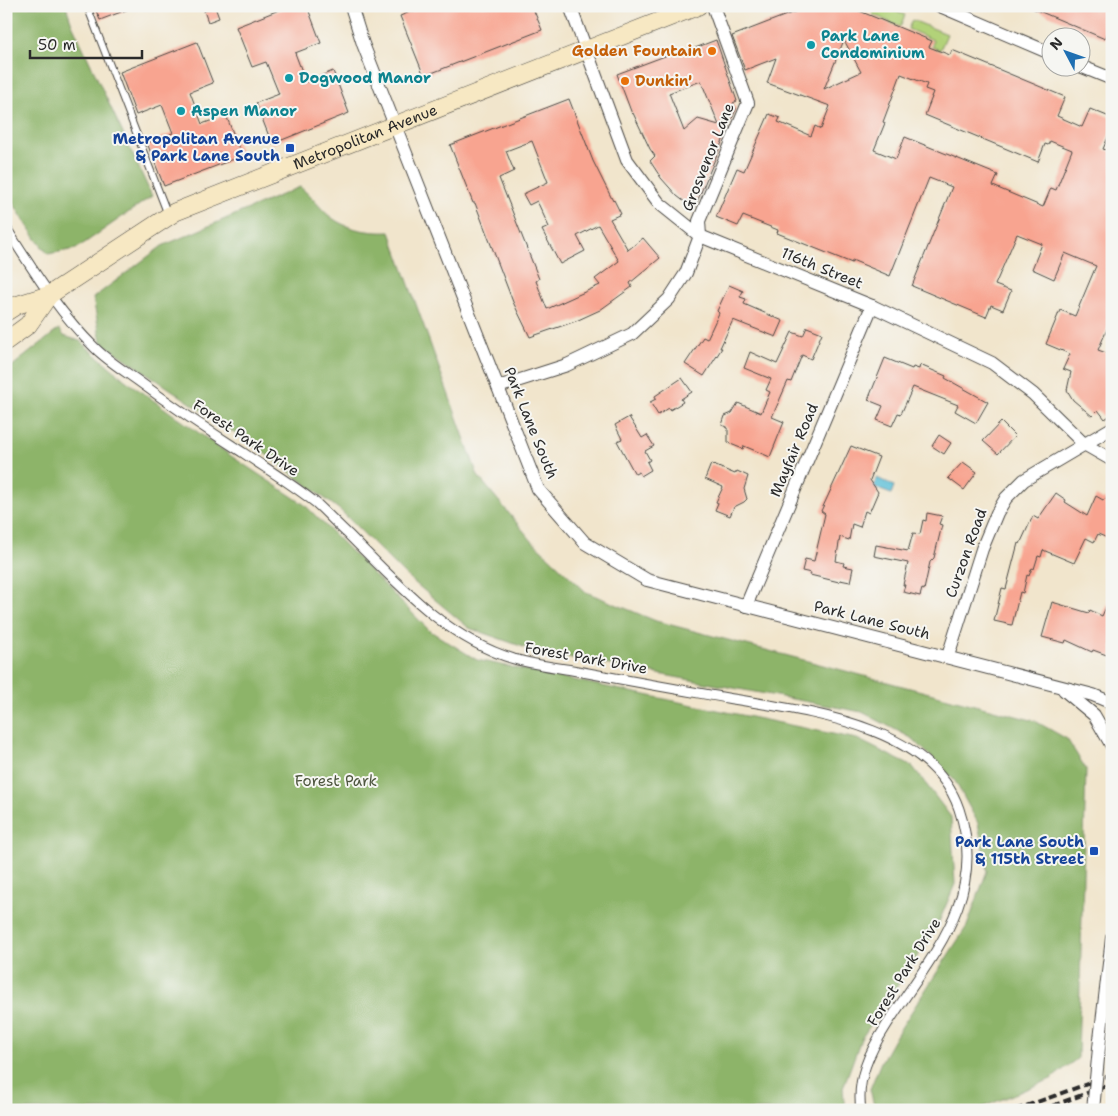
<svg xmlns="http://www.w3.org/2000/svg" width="1118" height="1116" viewBox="0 0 1118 1116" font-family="'Shantell Sans',sans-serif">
	<rect width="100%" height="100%" fill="#f6f6f2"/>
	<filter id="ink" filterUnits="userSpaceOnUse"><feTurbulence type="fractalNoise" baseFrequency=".02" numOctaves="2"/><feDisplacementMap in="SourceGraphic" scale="10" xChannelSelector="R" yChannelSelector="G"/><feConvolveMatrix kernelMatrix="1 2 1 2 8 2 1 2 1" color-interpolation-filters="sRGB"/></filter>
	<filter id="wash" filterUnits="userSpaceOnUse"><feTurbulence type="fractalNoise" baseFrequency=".0096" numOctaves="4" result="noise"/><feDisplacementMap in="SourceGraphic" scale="20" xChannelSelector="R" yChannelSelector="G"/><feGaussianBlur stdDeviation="1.12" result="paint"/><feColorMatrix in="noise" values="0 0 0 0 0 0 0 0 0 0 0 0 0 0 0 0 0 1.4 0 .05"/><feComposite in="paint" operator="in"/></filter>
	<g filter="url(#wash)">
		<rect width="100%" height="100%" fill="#f1e5cc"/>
		<g fill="#b2d279" stroke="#6e7e52">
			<polygon points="876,6 882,6 905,15 900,27 872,14"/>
			<polygon points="912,20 947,34 940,50 932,47 933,40 908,29"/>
		</g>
		<g fill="#8db469" stroke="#5c704a">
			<polygon points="6,6 66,6 72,24 152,196 76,249 48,254 36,239 6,192"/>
			<path d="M300,187C311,196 316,203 325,212C342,229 367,233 390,232L478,476L531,540L586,592L656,621L1035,721L1067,739L1086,769L1078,1058L1051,1079L976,1110H875L870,1089L881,1062L897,1034L967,926L987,871L978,823L955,781L913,739L862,712L535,651L469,628L403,573L340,510L270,457L101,342L93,298L162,246Z"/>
			<polygon points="59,329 64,336 80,341 125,380 234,458 305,505 430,631 477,660 857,739 913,767 951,817 955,884 936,929 861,1039 843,1088 845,1110 6,1110 6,371"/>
		</g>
		<polygon fill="#59bed7" stroke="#427481" points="877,478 894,486 891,494 873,487"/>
		<g id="blocks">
			<g fill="#f8a490" fill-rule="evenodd">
				<polygon points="94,6 133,6 134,7 100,20"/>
				<polygon points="289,6 307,6 321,43 295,53 306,82 333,71 349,113 272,144 256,103 279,94 266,62 252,67 236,27"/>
				<polygon points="426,6 532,6 542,30 424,76 400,16"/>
				<path d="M810,6H858L857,10L932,41L929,47L950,55L952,50L1065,97L1057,116L1082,127L1090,109L1112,118V128L1103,149L1112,152V318L1098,350L1112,355V414L1105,419L1098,410L1092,416L1073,400L1067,390L1071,372L1063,369L1070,354L1046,344L1060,310L1075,316L1096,266L1065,253L1054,279L1032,269L1042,244L1017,234L995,285L1011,291L1003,310L991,305L986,317L912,286L952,187L929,178L890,276L852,260V263L777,233L778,230L743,216L738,226L716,217L737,168L744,171L769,114L780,118L778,122L811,136L815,126L821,129L830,106L767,83L776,58L745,70L732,36ZM844,40L861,72L824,89ZM901,74L927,84L925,89L933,92L931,97H932L925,115L1038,162L1045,144L1048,145L1050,141L1072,150L1056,190L1051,188L1043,207L993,186L998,175L905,137L896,159L874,150L885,123L883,122Z"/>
				<polygon points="1027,6 1112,6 1112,23 1105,39"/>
				<polygon points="215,7 219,18 208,22 204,11"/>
				<path d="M716,40L737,101L733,103L736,109L694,209L677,196L661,178L650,161L655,156L650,149L633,113L632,114L617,74L681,50L682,53ZM701,81L719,125L698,119L684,131L669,93Z"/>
				<polygon points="197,42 213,83 190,92 202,124 226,115 242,156 164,186 147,143 173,133 162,105 136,115 120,72"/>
				<path d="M569,99L593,161L613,201L614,200L621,214L610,219L628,250L643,238L660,258L630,283L632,287L600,310L576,321L530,337L513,302L475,203H473L450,145ZM532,141L548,182L523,194L529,205L537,201L549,227L542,230L560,264L585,251L577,236L598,225L619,261L595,279L600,285L547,309L536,281L539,279L499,178L514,171L506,151Z"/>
				<polygon points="729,285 743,291 740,297 746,299 744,304 783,321 776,337 733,320 720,348 722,348 704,376 685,364 703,337 707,339 719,313 717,311"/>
				<polygon points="807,327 822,333 811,359 802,355 791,382 788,381 772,417 784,422 770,457 744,446 743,449 728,443 728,428 722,425 725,416 732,413 738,403 761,413 770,392 766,390 771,379 744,368 750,352 777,364 792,332 803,336"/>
				<polygon points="885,358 912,369 913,367 919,369 920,365 946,376 945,378 988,402 976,423 955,411 958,405 913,387 901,414 898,413 892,426 877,420 883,406 868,400"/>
				<polygon points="682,378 692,392 681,399 683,402 670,410 669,408 658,415 650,402 656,399 655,396"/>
				<polygon points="629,417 642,438 647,435 654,446 645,451 650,460 647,462 651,470 641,476 639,472 635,474 617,441 622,439 615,425"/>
				<polygon points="1001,422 1015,436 998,454 983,441"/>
				<polygon points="939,435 951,443 944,454 932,446"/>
				<polygon points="851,446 879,457 870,480 878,492 869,513 865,511 860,527 852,524 849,540 840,537 836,561 844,563 843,566 853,568 850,582 840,580 839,582 810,575 811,573 802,571 805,559 814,561 825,514 821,511"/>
				<polygon points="963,462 977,472 964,490 948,478"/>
				<polygon points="711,464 735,474 737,471 748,476 744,489 747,499 744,502 734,507 730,516 715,510 718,503 716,502 723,487 705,479"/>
				<polygon points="1056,493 1066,500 1065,502 1087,516 1096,496 1103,500 1112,496 1112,540 1098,534 1094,542 1086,538 1074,563 1043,550 1041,557 1038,556 1034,569 1032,568 1029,576 1027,575 1023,593 1020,592 1012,625 994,621 1002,588 1006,589 1018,543 1020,544 1033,516 1038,519"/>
				<polygon points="927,513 942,516 939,524 942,525 934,558 930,562 924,590 922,589 920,596 903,592 905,585 903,585 908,563 874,556 876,545 908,551 913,533 920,534 923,520 926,521"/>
				<polygon points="1112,594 1112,657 1093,650 1092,652 1066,640 1065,643 1042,637 1052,602 1089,613 1090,610 1102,616"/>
			</g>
		</g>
	</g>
	<g filter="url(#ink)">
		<use href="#blocks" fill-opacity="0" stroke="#494743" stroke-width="1"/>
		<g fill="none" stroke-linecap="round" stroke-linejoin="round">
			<g stroke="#494743" stroke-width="8">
				<polyline id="service" points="87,6 168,215"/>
			</g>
			<g stroke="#494743" stroke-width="11">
				<path id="pedestrian" d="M6,228C33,270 59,313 95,348C107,360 123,370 137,380C171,405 206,429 242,452C267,469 292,484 316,503C327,513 337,524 348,534C397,583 445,638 514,659C532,664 553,667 572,670C624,680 676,689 727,698C802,711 930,723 959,809C989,897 930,957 886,1026C870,1051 856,1079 861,1110"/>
			</g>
			<g stroke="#494743" stroke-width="14">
				<g id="minor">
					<polyline points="351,6 363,44 538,489 585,543 647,580 1093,695 1112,703"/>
					<polyline points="570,6 627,160 659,203 700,236 872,306 992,363 1033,394 1084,444 1112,460"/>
					<polyline points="940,6 1050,53"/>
					<polyline points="1080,66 1112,79"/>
					<polyline points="498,387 567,365 632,334 669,299 686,273 700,236 699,221 748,103 713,6"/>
					<polyline points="746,606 872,306"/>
					<polyline points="948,656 982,549 997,513 1006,498 1024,480 1112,428"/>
					<polyline points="1064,690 1094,715 1112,746"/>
					<polyline points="1099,1048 1112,938"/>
				</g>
			</g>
			<g stroke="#494743" stroke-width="19">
				<g id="secondary">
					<path id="s1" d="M6,312L17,305L49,295L175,212L698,6"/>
					<polyline points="6,341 28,325 49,295"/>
				</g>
			</g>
			<use href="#service" stroke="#fff" stroke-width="6"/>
			<use href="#pedestrian" stroke="#fff" stroke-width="9"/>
			<use href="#minor" stroke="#fff" stroke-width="12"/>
			<use href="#secondary" stroke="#f7e8c3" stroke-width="18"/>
			<g stroke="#2b2b2b" stroke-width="4" stroke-dasharray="8 4" stroke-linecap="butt">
				<polyline points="1015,1110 1112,1075"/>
				<polyline points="1041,1110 1112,1084"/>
			</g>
			<g stroke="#494743" stroke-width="14" stroke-linecap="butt">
				<polyline id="minor-bridge" points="1093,1110 1099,1048"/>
			</g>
			<use href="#minor-bridge" stroke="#fff" stroke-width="12"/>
		</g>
	</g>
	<g fill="#0f9aa8" stroke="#f6f6f2" stroke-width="2">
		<circle cx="811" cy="45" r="5"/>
		<circle cx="289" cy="78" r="5"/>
		<circle cx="181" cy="111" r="5"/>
	</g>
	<g fill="#e8710a" stroke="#f6f6f2" stroke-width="2">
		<circle cx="712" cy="51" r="5"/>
		<circle cx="625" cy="81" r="5"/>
	</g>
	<g fill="#1a4fb4" stroke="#f6f6f2" stroke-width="2">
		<rect x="285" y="143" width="10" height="10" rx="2.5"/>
		<rect x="1089" y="846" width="10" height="10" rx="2.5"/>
	</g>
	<g text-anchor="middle" stroke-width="4" stroke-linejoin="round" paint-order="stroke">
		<g font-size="15" font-weight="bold" fill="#0d838f" stroke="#f6f6f2" text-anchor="start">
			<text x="821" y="41">Park Lane<tspan x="821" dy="17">Condominium</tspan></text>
			<text x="299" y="83">Dogwood Manor</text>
			<text x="191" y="116">Aspen Manor</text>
		</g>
		<g font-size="15" font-weight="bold" fill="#c56008" stroke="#f6f6f2" text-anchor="end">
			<text x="702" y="56">Golden Fountain</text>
			<text x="635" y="86" text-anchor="start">Dunkin'</text>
		</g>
		<g font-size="15" fill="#2b2b2b" stroke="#f6f6f2">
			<text dy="5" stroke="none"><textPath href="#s1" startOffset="402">Metropolitan Avenue</textPath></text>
			<text transform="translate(708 157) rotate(-68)" y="5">Grosvenor Lane</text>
			<text transform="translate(822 268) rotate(22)" y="5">116th Street</text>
			<text transform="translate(531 423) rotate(68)" y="5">Park Lane South</text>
			<text transform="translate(246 438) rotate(34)" y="5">Forest Park Drive</text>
			<text transform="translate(794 450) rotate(-67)" y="5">Mayfair Road</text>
			<text transform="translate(966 553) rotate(-70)" y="5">Curzon Road</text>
			<text transform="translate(872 620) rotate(14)" y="5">Park Lane South</text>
			<text transform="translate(586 658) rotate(10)" y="5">Forest Park Drive</text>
			<text transform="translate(904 972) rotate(-58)" y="5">Forest Park Drive</text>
		</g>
		<g font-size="15" font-weight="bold" fill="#164399" stroke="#f6f6f2" text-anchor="end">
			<text x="280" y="144">Metropolitan Avenue<tspan x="280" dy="17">&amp; Park Lane South</tspan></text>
			<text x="1084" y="847">Park Lane South<tspan x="1084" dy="17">&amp; 115th Street</tspan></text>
		</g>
		<g font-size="15" fill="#4d553e" stroke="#f6f6f2">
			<text x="336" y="786">Forest Park</text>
		</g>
	</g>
	<rect width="1118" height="1116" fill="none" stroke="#f6f6f2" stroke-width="25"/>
	<g transform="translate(1066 52) rotate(311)"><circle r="24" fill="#f6f6f2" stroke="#a5a5a2"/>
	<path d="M0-4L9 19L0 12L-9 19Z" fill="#1f6fb2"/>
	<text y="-8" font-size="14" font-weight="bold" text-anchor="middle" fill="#2b2b2b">N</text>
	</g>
	<path d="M30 50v8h112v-8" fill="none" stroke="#2b2b2b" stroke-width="2.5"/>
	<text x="38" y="50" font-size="15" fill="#2b2b2b" stroke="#f6f6f2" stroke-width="4" paint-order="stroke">50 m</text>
</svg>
